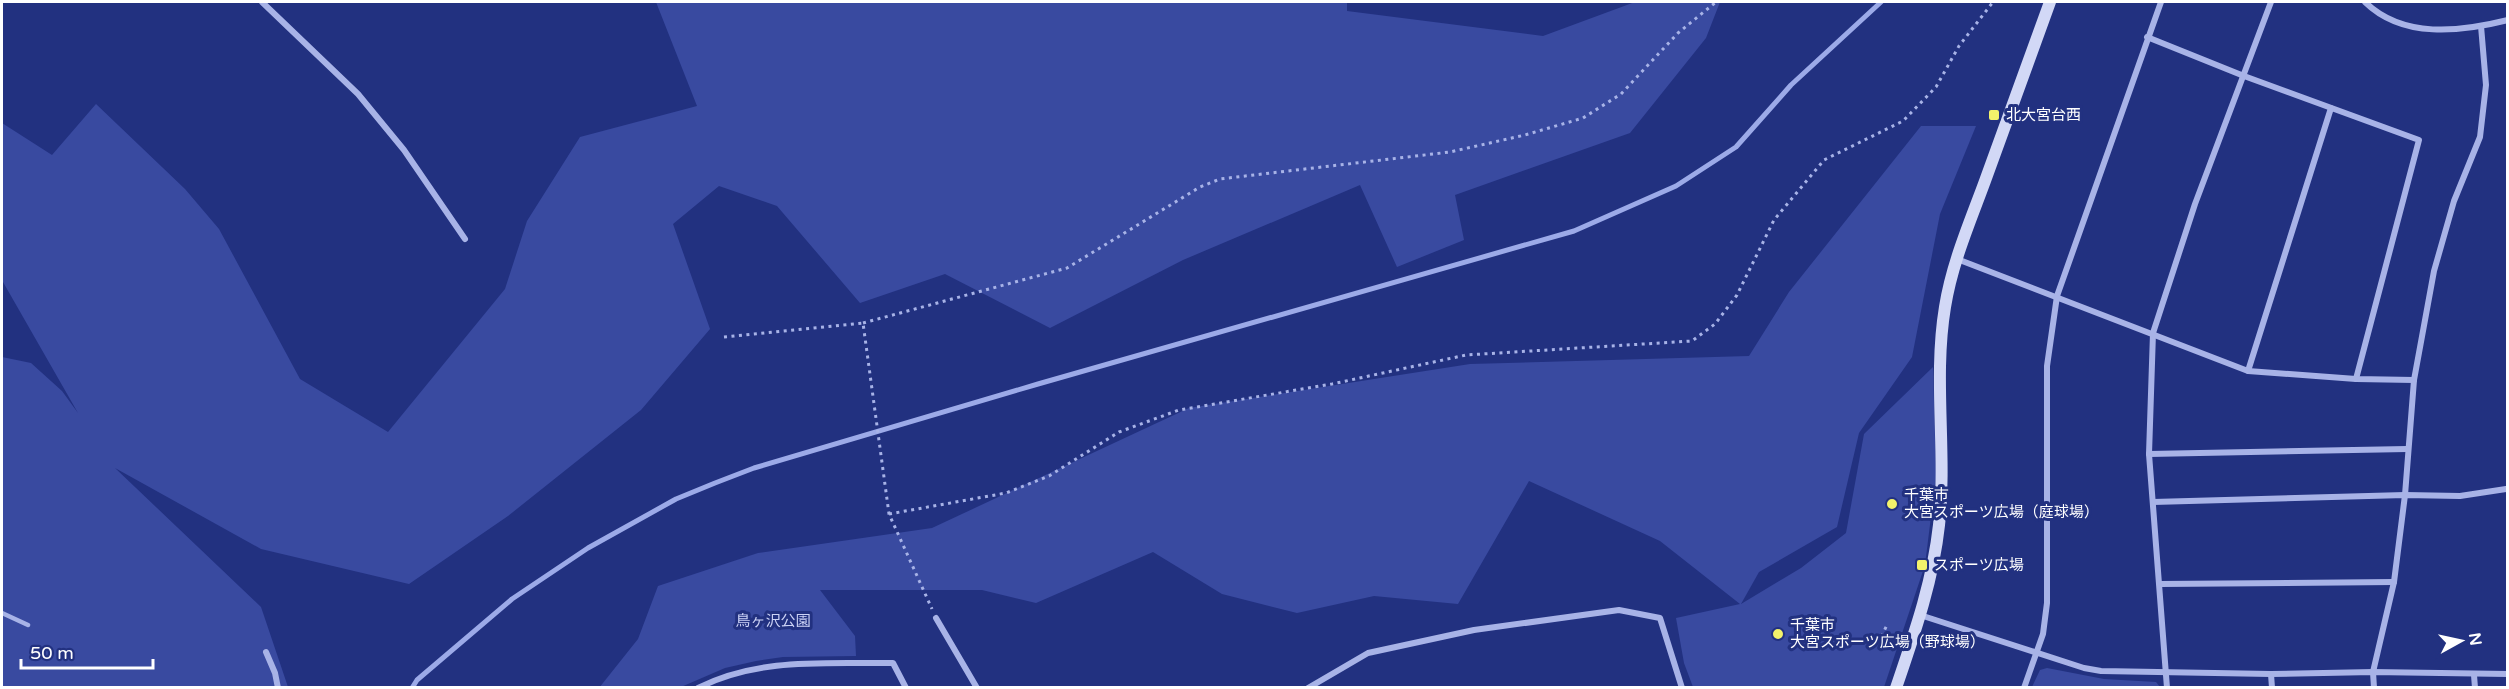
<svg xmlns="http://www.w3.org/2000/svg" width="2509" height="689" viewBox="0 0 2509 689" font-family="'Varela Round','Noto Sans JP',sans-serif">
	<rect width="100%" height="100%" fill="#223180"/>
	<g fill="#394aa0">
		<polygon points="656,2 1347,2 1347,11 1543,36 1635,2 1720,2 1706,38 1630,133 1455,195 1464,240 1397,267 1360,185 1183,260 1050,328 945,274 860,303 777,206 719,186 673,224 710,329 641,410 508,516 409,584 261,549 115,468 261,607 288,687 2,687 2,357 31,363 62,391 78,413 3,282 2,282 2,123 52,155 96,104 185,189 219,229 300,379 388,432 505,289 527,221 580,137 697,106"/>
		<polygon points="1921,126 1976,126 1940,214 1912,357 1859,433 1837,527 1759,572 1741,604 1801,568 1846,533 1864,434 1933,367 1936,476 1925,565 1884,687 1693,687 1684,663 1676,618 1740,604 1660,541 1529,481 1458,604 1374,596 1297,613 1222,594 1153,552 1036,603 982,590 820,590 855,636 856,656 783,657 756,661 725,668 681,687 599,688 638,639 658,586 758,553 932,528 1189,408 1470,364 1749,356 1789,292"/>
		<polygon points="2047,668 2104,679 2156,682 2160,687 2032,687 2040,670"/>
	</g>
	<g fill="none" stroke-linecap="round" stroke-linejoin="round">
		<polyline stroke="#9caae8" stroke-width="5" points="412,688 417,680 512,599 588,548 676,499 715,483 754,468 1038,384 1574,231 1676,186 1736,147 1791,85 1881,2"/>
		<g stroke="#a8b3e7" stroke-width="3" stroke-dasharray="3 4.5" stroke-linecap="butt">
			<polyline points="863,323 1067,268 1200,187 1220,179 1450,152 1525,135 1583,118 1621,94 1678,33 1716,2"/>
			<polyline points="724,337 863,323 889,514 932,609"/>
			<polyline points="889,514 1006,493 1049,476 1119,432 1179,410 1332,384 1466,355 1692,341 1715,324 1737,295 1774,220 1824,160 1903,121 1936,87 1959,46 1993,2"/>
			<polyline points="1878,643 1887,625"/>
		</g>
		<polyline stroke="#a8b3e7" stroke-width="4.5" points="2,613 28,625"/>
		<g stroke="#a8b3e7" stroke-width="6">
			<polyline points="262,2 358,94 404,150 465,239"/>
			<path d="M2365,2C2403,39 2460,32 2508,20"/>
			<polyline points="2147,37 2244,76 2419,140 2356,379"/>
			<polyline points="1957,259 2248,371 2356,379 2414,380"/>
			<polyline points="2248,371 2331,108"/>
			<polyline points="2149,454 2407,449"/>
			<polyline points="2153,502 2405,495 2460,496 2506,489"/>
			<polyline points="2160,584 2394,582"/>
			<polyline points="1920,615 2084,668 2101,671 2271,674 2373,672 2508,674"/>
			<polyline points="936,618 977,688"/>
			<polyline points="266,652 275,673 278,688"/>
			<polyline points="2271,674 2272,688"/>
			<polyline points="2474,675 2475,688"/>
			<path d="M698,688C759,657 827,664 893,663L906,688"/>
			<polyline points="1308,688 1368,653 1474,630 1619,610 1660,618 1682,688"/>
			<polyline points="2024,688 2043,634 2047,603 2047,366 2057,296 2161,2"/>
			<polyline points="2167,688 2149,454 2153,333 2195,204 2271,2"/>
			<polyline points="2374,688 2373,672 2394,582 2405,495 2414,380 2434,271 2454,201 2480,137 2486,85 2481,26"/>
		</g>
		<path stroke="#d2d8f6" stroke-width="12" d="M1896,688C1914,635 1933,581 1939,525C1947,453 1933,379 1945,307C1952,263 1970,222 1985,181C2007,121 2028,61 2050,2"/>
	</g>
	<g fill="#f3f26b" stroke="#223180" stroke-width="2">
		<rect x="1988" y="109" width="12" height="12" rx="3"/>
		<circle cx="1892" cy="504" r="6"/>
		<rect x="1916" y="559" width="12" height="12" rx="3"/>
		<circle cx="1778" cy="634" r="6"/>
	</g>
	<g text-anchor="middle" stroke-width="6" stroke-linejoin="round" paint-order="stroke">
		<g font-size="15" fill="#fff" stroke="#223180" text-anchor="start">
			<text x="2006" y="120">北大宮台西</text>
			<text x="1904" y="500">千葉市<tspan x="1904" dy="17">大宮スポーツ広場（庭球場）</tspan></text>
			<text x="1934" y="570">スポーツ広場</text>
			<text x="1790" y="630">千葉市<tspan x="1790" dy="17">大宮スポーツ広場（野球場）</tspan></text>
		</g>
		<g font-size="15" fill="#ccd3f6" stroke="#223180">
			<text x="773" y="626">鳥ヶ沢公園</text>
		</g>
	</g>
	<rect width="2509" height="689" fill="none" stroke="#ffffff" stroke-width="6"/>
	<g transform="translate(2461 641) rotate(82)" stroke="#223180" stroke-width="4.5" paint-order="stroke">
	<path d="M0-4.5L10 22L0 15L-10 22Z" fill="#ffffff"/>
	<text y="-9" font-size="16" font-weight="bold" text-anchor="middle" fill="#ffffff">N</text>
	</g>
	<path d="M21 659v9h132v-9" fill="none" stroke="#ffffff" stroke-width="3"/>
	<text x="30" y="659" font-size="18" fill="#ffffff" stroke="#223180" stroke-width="4.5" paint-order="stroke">50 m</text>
</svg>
